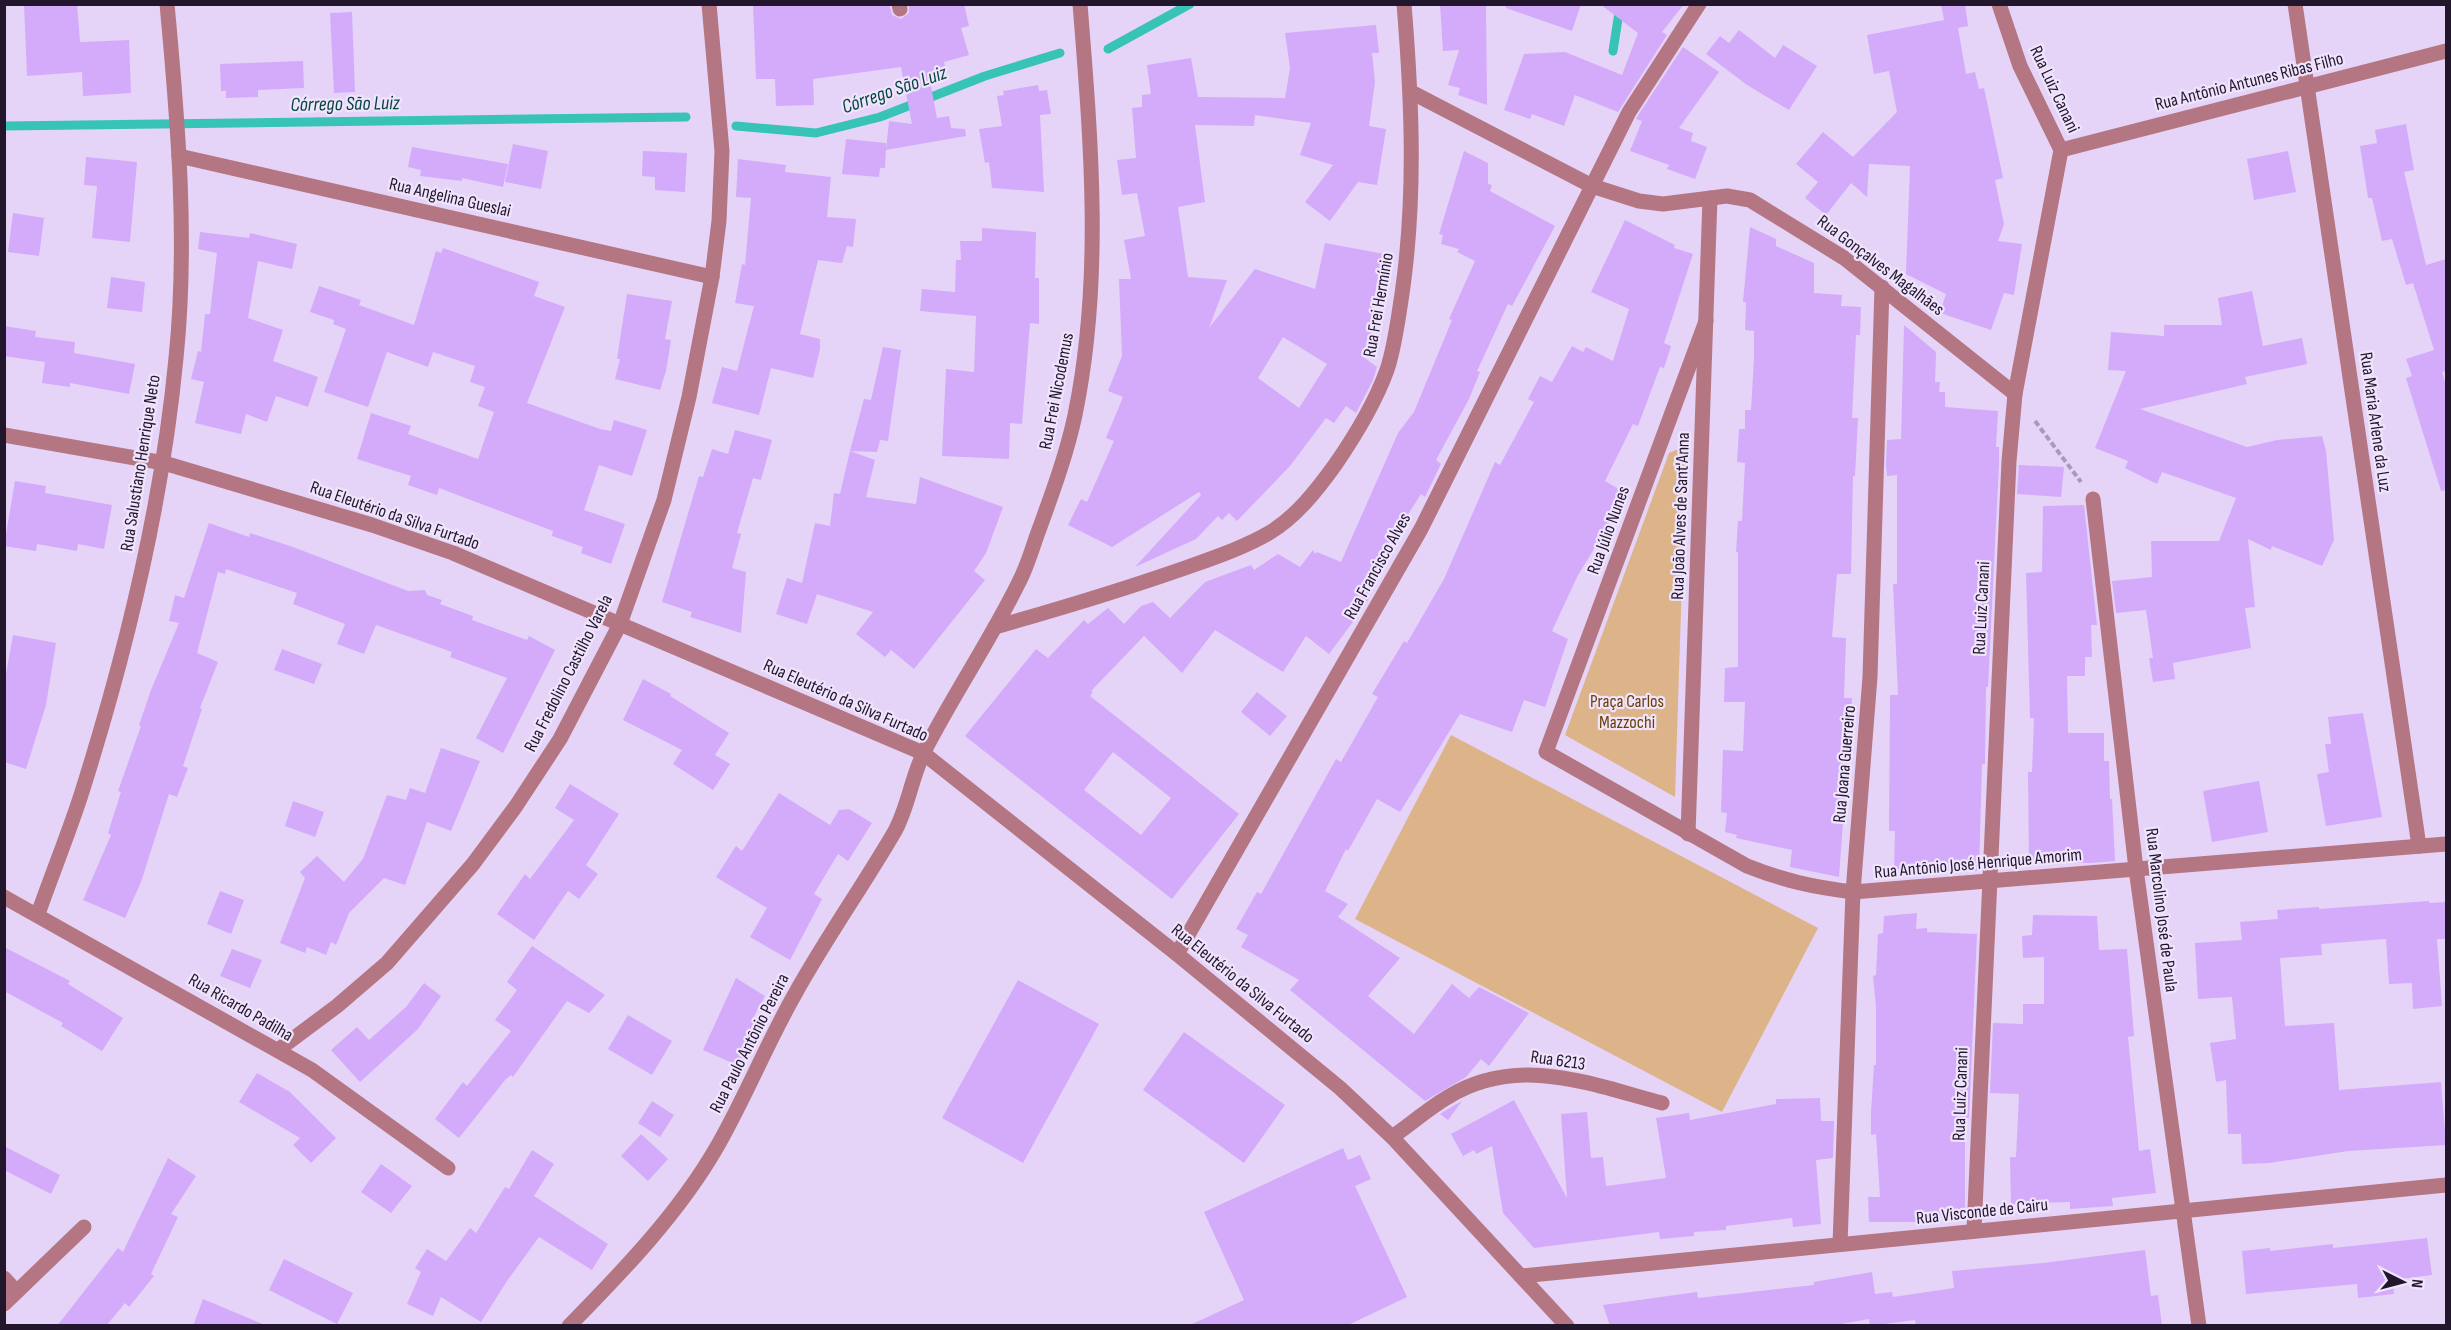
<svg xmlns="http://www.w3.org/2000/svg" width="2451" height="1330" viewBox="0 0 2451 1330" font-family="'Sofia Sans Condensed',sans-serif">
	<rect width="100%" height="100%" fill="#e5d4f8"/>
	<g fill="#ddb389">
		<polygon points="1676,450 1683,451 1686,456 1675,797 1565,735 1669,453"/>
		<polygon points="1451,735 1818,928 1722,1112 1355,919"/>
	</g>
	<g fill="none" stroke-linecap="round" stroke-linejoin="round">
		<g stroke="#38c3b7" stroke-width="9">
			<polyline points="1108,49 1190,4"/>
			<polyline points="1613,51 1620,6"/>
			<polyline points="4,126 686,117"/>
			<polyline points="736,126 816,133 880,117 985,76 1060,53"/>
		</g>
	</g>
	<g fill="#d3abfa" fill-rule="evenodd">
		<polygon points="24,4 77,4 80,42 129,40 131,93 83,96 82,72 27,76"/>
		<polygon points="753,4 889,4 892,15 901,19 909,13 909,4 964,4 969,26 961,28 969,55 944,62 946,71 929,76 937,118 949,116 951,128 965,129 966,136 886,150 885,168 880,168 879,177 842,174 846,139 886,143 886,150 889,121 912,124 901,67 813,79 814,105 776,106 775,79 756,79"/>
		<polygon points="1440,4 1486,4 1487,105 1458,95 1460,88 1448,85 1459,50 1443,51"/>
		<polygon points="1506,4 1581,4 1572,31 1506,8"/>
		<polygon points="1600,4 1684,4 1662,32 1667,35 1618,112 1575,95 1564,126 1532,114 1530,119 1504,110 1524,54 1565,52 1622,75 1638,33"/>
		<polygon points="1941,4 1965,4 1968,26 1958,28 1966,74 1975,72 1979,89 1984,88 2003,178 1995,180 2004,224 1998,241 2022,244 2014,295 2004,293 1991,330 1940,313 1946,294 1906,274 1910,166 1869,164 1867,197 1851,183 1826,215 1805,198 1818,182 1796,164 1823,132 1853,157 1897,112 1889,71 1874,74 1867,35 1944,20"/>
		<polygon points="352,12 355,92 334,93 330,13"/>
		<path d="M1376,25L1379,53H1372L1375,82L1369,126L1386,129L1377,185L1358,182L1330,221L1305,202L1333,165L1300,155L1311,123L1255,115L1254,126L1195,125L1205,202L1178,207L1188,277L1227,280L1209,328L1255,269L1315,289L1325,243L1384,254L1372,308L1381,311L1362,356L1377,367L1373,380L1356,413L1346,406L1334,423L1326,418L1290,466L1237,521L1229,513L1222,520L1218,516L1196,539L1135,567L1201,495L1199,492L1112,547L1068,525L1081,499L1087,502L1114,441L1106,438L1123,397L1108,391L1122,356L1119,279H1131L1124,240L1145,236L1137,193L1122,195L1117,160L1136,158L1132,108L1142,107V95L1151,94L1147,65L1191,58L1198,97L1285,98L1290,68L1285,33ZM1283,337L1327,364L1299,408L1258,378Z"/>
		<polygon points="1739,30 1775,58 1783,45 1817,66 1789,110 1747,85 1706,54 1720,36 1729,43"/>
		<polygon points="1683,47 1719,72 1679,128 1693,133 1691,141 1707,147 1695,179 1667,169 1669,165 1630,151 1642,121 1636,119 1637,117"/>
		<polygon points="303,61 304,88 258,90 258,97 226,98 226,91 221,91 220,64"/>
		<polygon points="1038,85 1039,91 1047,90 1051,114 1040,115 1044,192 992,188 989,162 985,163 979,129 1002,126 997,96 1004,95 1003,91"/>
		<polygon points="2406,124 2414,170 2404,172 2426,265 2446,259 2446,371 2442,372 2446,385 2446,490 2441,491 2406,378 2412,376 2406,359 2434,350 2413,283 2406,285 2392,239 2382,241 2372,198 2368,198 2360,146 2377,143 2375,130"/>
		<polygon points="513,144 548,151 541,189 505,182"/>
		<polygon points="412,147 508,164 503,187 462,178 462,181 420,176 421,170 408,167"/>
		<polygon points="643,151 687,153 685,192 655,190 655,177 642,176"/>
		<path d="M1464,151L1488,163V184L1492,185L1490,191L1555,226L1512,306L1508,304L1477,371L1480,372L1469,399L1436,460L1441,464L1425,497L1421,494L1388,546L1394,550L1367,596L1369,598L1361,611L1329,654L1306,636L1283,672L1215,630L1182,673L1144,636L1091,691L1093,692L1090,696L1239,814L1172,899L965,736L1036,649L1048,658L1084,620L1088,624L1108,608L1124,624L1141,606L1153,602L1170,618L1205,582L1251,565L1254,570L1278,554L1300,567L1313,550L1315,554L1317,552L1341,562L1398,433L1414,412L1452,320L1449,319L1475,261L1457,252L1459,249L1441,244L1443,235L1439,234ZM1113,752L1171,798L1141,835L1084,790Z"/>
		<polygon points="2288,151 2296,192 2254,200 2247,159"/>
		<polygon points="86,157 137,162 130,242 92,238 97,186 84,185"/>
		<polygon points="738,159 786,165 785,172 831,177 827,217 856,219 853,247 847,246 842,263 818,260 800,334 820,339 820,349 813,378 771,368 759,415 712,403 722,367 737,371 754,306 735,303 742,264 745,265 751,198 736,197"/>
		<polygon points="13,213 44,218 39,256 8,252"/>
		<polygon points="1625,220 1675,245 1674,248 1693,254 1664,343 1671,346 1664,368 1660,367 1638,426 1633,424 1605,481 1627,494 1577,577 1552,631 1568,639 1545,707 1524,700 1512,732 1460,714 1400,812 1377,799 1348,851 1346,849 1325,891 1348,904 1338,917 1400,958 1368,996 1414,1034 1452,984 1469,998 1479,987 1529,1013 1489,1066 1481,1059 1466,1077 1425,1101 1290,990 1299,980 1241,947 1248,935 1236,929 1257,892 1261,894 1336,759 1341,762 1378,697 1372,694 1404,641 1407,643 1444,579 1495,462 1500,465 1534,402 1528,399 1540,376 1552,382 1572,346 1583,352 1586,347 1613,361 1629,309 1591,292"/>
		<polygon points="1750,227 1776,239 1776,246 1814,263 1814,293 1842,295 1841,306 1861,307 1860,335 1856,335 1852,418 1858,418 1855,476 1853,476 1851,574 1837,574 1832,637 1846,638 1844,698 1852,698 1839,877 1790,867 1792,850 1736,838 1737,835 1725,832 1727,813 1721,812 1723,750 1743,751 1745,702 1724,702 1725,668 1738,667 1738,552 1736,552 1738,521 1742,521 1745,463 1737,462 1739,429 1745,429 1745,410 1751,410 1754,357 1754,331 1745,330 1746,302 1743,302"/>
		<polygon points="982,228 1036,232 1035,278 1039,278 1039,324 1030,323 1022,424 1010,423 1009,459 942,456 946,369 974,372 976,316 920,311 922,289 955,292 956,260 961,260 960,241 982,241"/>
		<polygon points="200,232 249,238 250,233 297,244 292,269 258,261 248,318 283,330 273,361 318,377 308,407 276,396 267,422 246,414 241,434 195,423 204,382 191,379 198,351 201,352 205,314 210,314 217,253 198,249"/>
		<polygon points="443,248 539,282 534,296 565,307 527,403 600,429 611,431 614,420 647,430 632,476 599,465 584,510 625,524 611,564 581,553 583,547 552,536 553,531 439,488 437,495 408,485 411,476 357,459 371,413 411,426 408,434 478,459 494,412 478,406 485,387 470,382 475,366 433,352 428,367 387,352 368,407 324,392 346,329 333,324 334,320 310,312 319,286 361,300 359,305 414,325 436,251 441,253"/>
		<polygon points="111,277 145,282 142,312 107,308"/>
		<polygon points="2252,291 2263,346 2302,338 2307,364 2245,377 2247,384 2140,409 2247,447 2277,440 2322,436 2326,451 2334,540 2322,566 2272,546 2271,550 2248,539 2255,607 2245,608 2251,648 2173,663 2175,679 2153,682 2149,658 2153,658 2146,610 2116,613 2112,581 2152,577 2151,541 2219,541 2236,498 2162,472 2157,484 2125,468 2128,461 2095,448 2126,371 2108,370 2111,332 2164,336 2164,325 2222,325 2218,298"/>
		<polygon points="627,294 672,301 665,339 671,340 666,371 660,390 615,379 620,359 617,359"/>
		<polygon points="1904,325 1936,352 1935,382 1940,382 1939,392 1945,392 1945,407 1998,411 1996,447 1999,447 1999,463 1988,687 1986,687 1985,764 1982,764 1979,871 1894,869 1895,831 1889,831 1890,695 1898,695 1893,584 1897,584 1897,475 1887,476 1886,466 1887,440 1901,439"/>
		<polygon points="4,326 36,331 35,337 75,342 74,353 135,364 129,394 70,383 70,387 42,383 45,362 4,356"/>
		<polygon points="883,347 901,350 888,441 880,440 877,452 850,451 864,399 871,400"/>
		<polygon points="735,430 772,440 761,480 753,478 737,533 741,534 732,568 746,572 741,633 690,617 692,612 662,602 699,476 703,477 712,449 728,454"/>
		<polygon points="850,451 875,460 866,497 916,504 920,477 1003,507 986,553 974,571 985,580 914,669 891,650 885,657 856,634 873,612 817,594 807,624 776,614 787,578 802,583 815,523 830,526 834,493 840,494"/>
		<polygon points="2019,465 2064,467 2061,497 2017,494"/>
		<polygon points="15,481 46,486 45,493 112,505 104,549 78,544 77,551 37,544 36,551 4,546"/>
		<polygon points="2084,505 2097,625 2091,625 2092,657 2085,657 2085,676 2067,676 2068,733 2104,733 2104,761 2109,761 2110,799 2112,799 2115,861 2091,863 2029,862 2028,772 2032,772 2034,718 2030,718 2026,573 2042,572 2043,506"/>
		<polygon points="209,523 249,537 250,533 293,547 408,591 425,590 427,595 442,600 440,604 473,616 472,620 527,640 529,636 555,650 503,753 476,738 507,678 450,657 452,652 376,625 364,654 337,644 345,624 293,604 297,593 226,569 225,574 218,572 197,653 218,662 200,708 202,709 183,766 188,768 177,797 169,794 141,882 125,918 83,900 111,835 108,833 121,792 118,791 141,726 139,725 151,690 179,623 169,621 175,595 184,598"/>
		<polygon points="13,635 56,643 46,705 26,769 4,762 4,685"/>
		<polygon points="282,649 322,664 314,684 274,670"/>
		<polygon points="643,679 671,694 670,696 729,733 715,755 730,764 713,790 673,764 682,750 623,720"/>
		<polygon points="1257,692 1287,716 1270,736 1241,712"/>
		<polygon points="2363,713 2382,817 2326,826 2317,774 2329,772 2325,744 2331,744 2328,717"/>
		<polygon points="441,748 480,761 451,831 427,822 405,885 384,878 349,913 336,945 331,942 326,955 307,947 305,953 280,943 305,878 300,872 317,856 344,882 363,859 387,795 406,800 410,788 425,793"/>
		<polygon points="2259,781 2268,832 2212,842 2203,791"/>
		<polygon points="570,784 619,814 586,865 598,874 579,899 568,891 534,940 497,914 525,874 530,879 574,820 555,808"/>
		<polygon points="779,793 830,825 839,810 849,809 872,823 848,861 838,854 814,894 822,899 790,960 750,937 767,908 716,877 736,846 742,851"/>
		<polygon points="293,801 324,812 315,837 285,826"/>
		<polygon points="220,891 244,900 231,934 207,924"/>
		<polygon points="2429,901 2429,903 2446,902 2446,939 2437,939 2442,1006 2413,1009 2412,983 2389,984 2386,939 2321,944 2322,955 2280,958 2285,1026 2334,1023 2339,1090 2441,1082 2446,1145 2348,1151 2269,1163 2242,1164 2241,1134 2228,1134 2226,1080 2216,1082 2210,1043 2236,1039 2232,997 2198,999 2195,943 2242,940 2240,922 2278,919 2277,910 2319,907 2319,909"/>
		<polygon points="1917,913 1916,929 1927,928 1927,932 1977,934 1969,1118 1965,1118 1965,1215 1917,1215 1917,1222 1869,1222 1868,1197 1880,1197 1876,1134 1871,1135 1871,1113 1874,1065 1876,1065 1876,1007 1873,976 1876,975 1878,934 1883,933 1884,916"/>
		<polygon points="2033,915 2097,916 2099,950 2127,949 2134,1036 2128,1037 2139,1151 2150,1149 2156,1193 2112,1198 2113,1206 2070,1209 2070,1202 2011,1204 2010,1157 2016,1157 2019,1094 1990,1093 1993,1023 2023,1024 2023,1004 2044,1004 2044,957 2023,958 2022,936 2032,935"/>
		<polygon points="532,946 605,995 589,1013 567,1001 513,1077 511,1075 505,1080 459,1138 435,1119 463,1082 467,1086 511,1031 495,1020 517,990 507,982"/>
		<polygon points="4,947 70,981 68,984 123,1018 102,1051 61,1026 63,1023 4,991"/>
		<polygon points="232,949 262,960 250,988 220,976"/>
		<polygon points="736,978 765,996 752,1020 764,1027 741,1067 703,1050"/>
		<polygon points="1018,980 1099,1024 1023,1163 942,1118"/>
		<polygon points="424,983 441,996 418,1029 360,1082 331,1050 357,1027 369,1040 406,1007"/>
		<polygon points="628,1015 672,1041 652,1075 608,1049"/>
		<polygon points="1184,1032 1285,1105 1244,1163 1143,1090"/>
		<polygon points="257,1073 290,1092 336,1138 311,1163 293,1145 300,1138 239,1102"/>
		<polygon points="1820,1098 1821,1121 1834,1121 1833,1158 1816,1160 1821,1224 1793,1227 1792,1218 1726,1226 1726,1230 1694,1232 1694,1236 1660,1239 1659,1232 1534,1248 1503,1213 1492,1146 1476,1154 1474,1150 1463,1156 1451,1134 1514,1100 1567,1198 1561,1114 1587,1112 1591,1158 1603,1157 1606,1186 1666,1178 1656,1118 1689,1113 1690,1120 1776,1104 1776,1099"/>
		<polygon points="652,1101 674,1115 660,1137 638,1123"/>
		<polygon points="1462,1101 1448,1120 1440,1114 1453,1106"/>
		<polygon points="641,1134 668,1159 648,1181 621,1156"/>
		<polygon points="4,1146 60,1175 51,1194 4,1170"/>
		<polygon points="1343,1148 1348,1160 1360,1155 1371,1179 1355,1186 1407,1297 1346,1326 1188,1326 1244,1300 1204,1212"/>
		<polygon points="532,1150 554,1164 534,1196 608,1244 592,1270 539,1237 507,1281 481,1322 441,1297 433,1316 407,1304 421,1272 415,1268 427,1249 446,1261 470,1228 476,1233 505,1187 509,1189"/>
		<polygon points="168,1158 196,1176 171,1214 178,1217 151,1274 154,1276 129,1307 125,1303 106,1326 57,1326 118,1248 123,1252"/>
		<polygon points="381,1164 412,1186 391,1213 361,1192"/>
		<polygon points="2427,1238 2432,1275 2393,1280 2394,1294 2358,1298 2357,1284 2246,1294 2242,1251 2270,1248 2270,1251 2333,1244 2333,1248"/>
		<polygon points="2145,1250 2151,1296 2158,1295 2162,1326 1916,1326 1915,1320 1870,1326 1869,1319 1830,1326 1610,1326 1603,1305 1697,1292 1698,1298 1814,1285 1814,1282 1872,1272 1875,1294 1892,1292 1893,1297 1954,1288 1952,1271 2043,1263"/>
		<polygon points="284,1259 353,1293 337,1324 269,1290"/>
		<polygon points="203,1299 265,1325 265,1326 193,1326"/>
	</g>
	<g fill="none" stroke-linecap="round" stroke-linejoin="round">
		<polyline stroke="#a99aba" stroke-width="4" stroke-dasharray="6 3" stroke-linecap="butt" points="2035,421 2081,482"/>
		<g stroke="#b47682" stroke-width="15">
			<polyline points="899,4 900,9"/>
			<polyline points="2295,4 2419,846"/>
			<polyline points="1411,92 1592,186 1639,201 1663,204 1727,196 1750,200 1844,258 2015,394"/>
			<polyline points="2061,150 2446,51"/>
			<polyline points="179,156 712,277"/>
			<path d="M1706,321L1546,752L1747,866C1785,881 1813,887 1853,892L2446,844"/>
			<polyline points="4,435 164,463 372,525 453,553 923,753 1177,954 1340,1088 1392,1137 1567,1326"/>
			<polyline points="2093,499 2136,869 2199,1326"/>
			<path d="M995,627C1059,609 1122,590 1185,568C1213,558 1243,548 1269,533C1296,517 1317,490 1335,465C1355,436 1375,403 1387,370C1395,346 1398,319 1402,294C1416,197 1412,102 1404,4"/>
			<polyline points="1688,834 1710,198"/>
			<polyline points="4,897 312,1070 448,1168"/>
			<path d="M38,914C52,874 68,835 81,795C126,653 162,507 176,358C188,241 178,122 167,4"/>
			<polyline points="1177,954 1421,529 1629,112 1699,4"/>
			<polyline points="278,1050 337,1006 387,963 473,864 516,806 560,739 620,624 664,500 689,397 712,277 719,221 722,151 709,4"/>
			<path d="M1392,1137C1411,1124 1429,1108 1448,1097C1518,1054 1590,1084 1662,1103"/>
			<polyline points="1974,1231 2009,461 2015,394 2061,150 2020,66 1999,4"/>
			<polyline points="1840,1244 1853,892 1870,677 1882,287"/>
			<polyline points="1521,1276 2446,1185"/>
			<polyline points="4,1278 16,1291"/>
			<polyline points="4,1304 84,1227"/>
			<path d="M569,1326C623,1271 680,1212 718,1145C746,1096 767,1043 795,994C826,938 863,886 895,831C909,805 912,774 926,748C955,692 991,639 1019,582C1028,565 1033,545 1040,527C1053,491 1067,453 1075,415C1103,279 1091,141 1080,4"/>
		</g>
	</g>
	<g text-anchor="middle" stroke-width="4.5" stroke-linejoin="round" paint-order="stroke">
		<g font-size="18" fill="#21162c" stroke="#f0e4fd">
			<text transform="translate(2249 81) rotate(-14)" y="6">Rua Antônio Antunes Ribas Filho</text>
			<text transform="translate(2055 89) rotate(65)" y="6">Rua Luiz Canani</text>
			<text transform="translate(450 197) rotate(13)" y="6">Rua Angelina Gueslai</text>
			<text transform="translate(1881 265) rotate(37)" y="6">Rua Gonçalves Magalhães</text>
			<text transform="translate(1378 305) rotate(-80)" y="6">Rua Frei Hermínio</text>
			<text transform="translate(1056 391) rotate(-79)" y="6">Rua Frei Nicodemus</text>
			<text transform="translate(2376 422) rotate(82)" y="6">Rua Maria Arlene da Luz</text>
			<text transform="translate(140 463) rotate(-81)" y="6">Rua Salustiano Henrique Neto</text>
			<text transform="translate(395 515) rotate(19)" y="6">Rua Eleutério da Silva Furtado</text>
			<text transform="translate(1680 516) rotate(-88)" y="6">Rua João Alves de Sant'Anna</text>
			<text transform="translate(1608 530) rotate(-70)" y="6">Rua Júlio Nunes</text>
			<text transform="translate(1377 566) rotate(-61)" y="6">Rua Francisco Alves</text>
			<text transform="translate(1981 608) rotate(-87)" y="6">Rua Luiz Canani</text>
			<text transform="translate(568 673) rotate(-63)" y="6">Rua Fredolino Castilho Varela</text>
			<text transform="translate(846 700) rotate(24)" y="6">Rua Eleutério da Silva Furtado</text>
			<text transform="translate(1844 764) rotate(-85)" y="6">Rua Joana Guerreiro</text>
			<text transform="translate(1978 863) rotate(-5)" y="6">Rua Antônio José Henrique Amorim</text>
			<text transform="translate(2162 910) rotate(83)" y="6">Rua Marcolino José de Paula</text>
			<text transform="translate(1243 983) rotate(39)" y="6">Rua Eleutério da Silva Furtado</text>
			<text transform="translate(241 1007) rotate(30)" y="6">Rua Ricardo Padilha</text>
			<text transform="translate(749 1043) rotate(-63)" y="6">Rua Paulo Antônio Pereira</text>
			<text transform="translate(1558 1060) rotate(8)" y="6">Rua 6213</text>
			<text transform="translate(1960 1094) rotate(-88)" y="6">Rua Luiz Canani</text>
			<text transform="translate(1982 1211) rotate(-6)" y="6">Rua Visconde de Cairu</text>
		</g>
		<g font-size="18" fill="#6b4007" stroke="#f0e4fd">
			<text x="1627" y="707">Praça Carlos<tspan x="1627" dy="21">Mazzochi</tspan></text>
		</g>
		<g font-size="20" font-style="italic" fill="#064540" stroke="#f0e4fd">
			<text transform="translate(894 89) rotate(-19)" y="7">Córrego São Luiz</text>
			<text transform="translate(345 103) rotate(-1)" y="7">Córrego São Luiz</text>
		</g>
	</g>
	<rect width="2451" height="1330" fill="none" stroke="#21162c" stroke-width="12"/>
	<g transform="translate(2403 1282) rotate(96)" stroke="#f0e4fd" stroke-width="4.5" paint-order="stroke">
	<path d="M0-4.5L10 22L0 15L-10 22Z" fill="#21162c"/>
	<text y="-9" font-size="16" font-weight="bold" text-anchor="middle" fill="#21162c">N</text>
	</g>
</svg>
